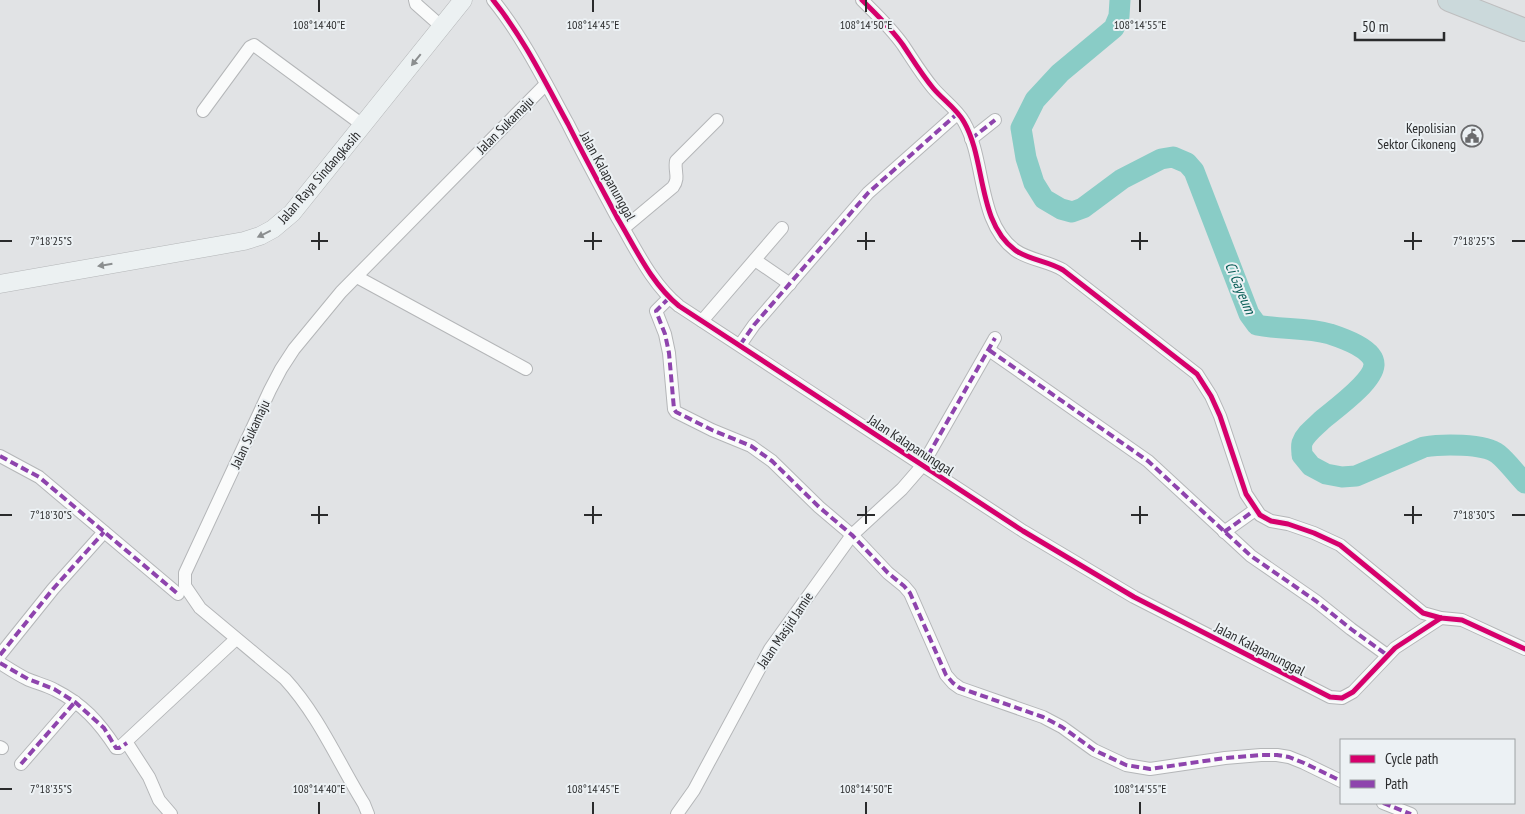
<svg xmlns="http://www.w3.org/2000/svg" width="1525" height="814" viewBox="0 0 1525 814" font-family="'PT Sans Narrow',sans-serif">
	<rect width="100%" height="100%" fill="#e1e3e5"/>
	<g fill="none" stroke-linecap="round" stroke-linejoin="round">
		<path stroke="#89ccc6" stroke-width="21" d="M1120,0L1119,16L1114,28L1060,73L1035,100L1021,128L1026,158L1034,183L1044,199L1061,209L1072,212L1083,208L1122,179L1161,159L1173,157L1187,163L1194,171L1249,314L1257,325C1282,330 1306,327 1330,334C1342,338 1375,349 1374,365C1373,382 1335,409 1322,420C1315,427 1305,434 1302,443C1301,447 1302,451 1302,455L1311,466L1326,474L1342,477L1356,476L1424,447C1441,444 1484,443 1498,454C1508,462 1516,474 1525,483"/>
		<g stroke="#b4b6b8" stroke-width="14">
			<g id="street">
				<polyline points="415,0 416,4 442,27"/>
				<path d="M493,0C523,37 545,82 568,124C584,156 601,187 618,219C636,249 651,283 679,306L1023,531L1134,597L1330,697L1342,698L1353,692L1395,648L1441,618"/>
				<path d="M862,0C876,14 891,28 903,45C913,60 922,75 933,88C942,99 957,109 964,122C986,160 977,222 1015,250C1029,260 1048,261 1063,270L1197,374L1211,396L1220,416L1246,494L1260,515L1271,521L1288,524L1314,533L1340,545L1423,613L1441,618L1462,620L1525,649"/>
				<polyline points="203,111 250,47 254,45 364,126"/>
				<polyline points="971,139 995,120"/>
				<path d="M624,228L673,187C680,178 674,171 676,161L717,120"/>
				<polyline points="755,260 790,284"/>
				<polyline points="357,277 526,369"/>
				<polyline points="669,298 656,311 665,334 669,353 674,409 676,412 712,430 751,446 772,461 819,507 852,535 888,573 904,586 910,593 946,675 953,683 960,688 1043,717 1062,727 1094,750 1126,765 1150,769 1225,758 1261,755 1277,755 1289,757 1304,763 1341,781"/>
				<polyline points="702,321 782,228"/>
				<polyline points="740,345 754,325 868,193 957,114"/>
				<polyline points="989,350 1148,461 1251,556 1316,601 1351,629 1387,655"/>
				<polyline points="0,456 39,477 178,594"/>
				<polyline points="1224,532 1255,510"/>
				<polyline points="0,655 53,589 104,532"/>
				<path d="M0,663C8,668 17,674 27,679C36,683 46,685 55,690C83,704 99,722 116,748H119L236,639"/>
				<polyline points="127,743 149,777 159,800 171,814"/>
				<polyline points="0,747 2,748"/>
				<polyline points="21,764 75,702"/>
				<polyline points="1383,803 1411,814"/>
				<path d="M368,814L364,804C338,762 319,716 285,679L200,608L185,586V573L270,390L281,369L294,349L341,292L546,84"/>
				<polyline points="677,814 694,790 709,762 770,649 852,535 902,489 922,466 995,338"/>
			</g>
		</g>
		<g stroke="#b4b6b8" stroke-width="19">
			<polyline id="secondary" points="0,284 244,241 260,236 273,229 292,213 463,0"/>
		</g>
		<g stroke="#bebebf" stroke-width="24">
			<polyline id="highway" points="1449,0 1525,30"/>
		</g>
		<use href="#street" stroke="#fafbfb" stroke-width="12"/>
		<use href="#secondary" stroke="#ecf1f2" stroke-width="18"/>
		<use href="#highway" stroke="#cbd9db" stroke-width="22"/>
		<g stroke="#8e44ad" stroke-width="4" stroke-dasharray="8 4" stroke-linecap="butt">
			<polyline points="971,139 995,120"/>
			<polyline points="669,298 656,311 665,334 669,353 674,409 676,412 712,430 751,446 772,461 819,507 852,535 888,573 904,586 910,593 946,675 953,683 960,688 1043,717 1062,727 1094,750 1126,765 1150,769 1225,758 1261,755 1277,755 1289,757 1304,763 1341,781"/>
			<polyline points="740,345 754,325 868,193 957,114"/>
			<polyline points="989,350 1148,461 1251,556 1316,601 1351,629 1387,655"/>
			<polyline points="0,456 39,477 178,594"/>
			<polyline points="922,466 995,338"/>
			<polyline points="1224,532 1255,510"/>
			<polyline points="0,655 53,589 104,532"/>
			<polyline points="0,663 28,679 54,689 75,702 104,728 116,748 119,748 127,743"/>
			<polyline points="21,764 75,702"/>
			<polyline points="1383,803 1411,814"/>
		</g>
		<g stroke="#ecf1f4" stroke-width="8">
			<g id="cycleway">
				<path d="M493,0C523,37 545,82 568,124C584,156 601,187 618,219C636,249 651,283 679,306L1023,531L1134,597L1330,697L1342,698L1353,692L1395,648L1441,618"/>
				<path d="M862,0C876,14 891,28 903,45C913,60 922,75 933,88C942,99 957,109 964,122C986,160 977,222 1015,250C1029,260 1048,261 1063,270L1197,374L1211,396L1220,416L1246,494L1260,515L1271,521L1288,524L1314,533L1340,545L1423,613L1441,618L1462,620L1525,649"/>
			</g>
		</g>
		<use href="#cycleway" stroke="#d6006c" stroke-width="5"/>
	</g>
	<defs><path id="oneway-solid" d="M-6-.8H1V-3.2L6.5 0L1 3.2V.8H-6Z" transform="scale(1.25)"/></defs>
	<g fill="#8b8e8f">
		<use href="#oneway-solid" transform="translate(416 60) rotate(129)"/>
		<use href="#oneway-solid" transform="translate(264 234) rotate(154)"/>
		<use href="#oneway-solid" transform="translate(105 265) rotate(171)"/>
	</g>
	<path fill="none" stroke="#2a2b2c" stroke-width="2" d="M319,0V12M593,0V12M866,0V12M1140,0V12M319,232V250M593,232V250M866,232V250M1140,232V250M1413,232V250M0,241H12M311,241H328M584,241H602M857,241H875M1131,241H1148M1404,241H1422M1512,241H1525M319,506V524M593,506V524M866,506V524M1140,506V524M1413,506V524M0,515H12M311,515H328M584,515H602M857,515H875M1131,515H1148M1404,515H1422M1512,515H1525M0,789H12M319,802V814M593,802V814M866,802V814M1140,802V814"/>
	<defs>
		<g id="civic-ring" transform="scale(1.125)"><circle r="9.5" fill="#ecf1f4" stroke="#6a6b6d" stroke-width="1.5"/><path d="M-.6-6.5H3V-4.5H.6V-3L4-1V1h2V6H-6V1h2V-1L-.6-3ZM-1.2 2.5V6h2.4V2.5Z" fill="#6a6b6d"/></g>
	</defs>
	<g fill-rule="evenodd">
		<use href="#civic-ring" x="1472" y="136"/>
	</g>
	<g text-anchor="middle" stroke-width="4" stroke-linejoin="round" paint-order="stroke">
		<g font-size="14" fill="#2a2b2c" stroke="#ecf1f4">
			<text transform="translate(505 125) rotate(-45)" y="5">Jalan Sukamaju</text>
			<text transform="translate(608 176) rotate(61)" y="5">Jalan Kalapanunggal</text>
			<text transform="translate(319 177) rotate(-49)" y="5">Jalan Raya Sindangkasih</text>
			<text transform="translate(250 434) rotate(-65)" y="5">Jalan Sukamaju</text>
			<text transform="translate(911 445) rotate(33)" y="5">Jalan Kalapanunggal</text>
			<text transform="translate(785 630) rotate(-56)" y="5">Jalan Masjid Jamie</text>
			<text transform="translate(1260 649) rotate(27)" y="5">Jalan Kalapanunggal</text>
		</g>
		<g font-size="14" fill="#2a2b2c" stroke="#ecf1f4" text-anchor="end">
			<text x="1456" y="133">Kepolisian<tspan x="1456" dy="16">Sektor Cikoneng</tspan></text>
		</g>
		<g font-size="15" font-style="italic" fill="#095e57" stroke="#ecf1f4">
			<text transform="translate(1240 288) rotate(67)" y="5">Ci Gayeum</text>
		</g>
	</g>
	<g font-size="12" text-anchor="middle" fill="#2a2b2c" stroke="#ecf1f4" stroke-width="4" stroke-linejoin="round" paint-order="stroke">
		<text x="319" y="29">108°14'40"E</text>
		<text x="593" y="29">108°14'45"E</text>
		<text x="866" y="29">108°14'50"E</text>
		<text x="1140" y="29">108°14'55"E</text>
		<text x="51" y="245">7°18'25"S</text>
		<text x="1474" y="245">7°18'25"S</text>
		<text x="51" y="519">7°18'30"S</text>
		<text x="1474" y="519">7°18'30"S</text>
		<text x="51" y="793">7°18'35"S</text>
		<text x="319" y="793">108°14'40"E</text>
		<text x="593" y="793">108°14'45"E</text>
		<text x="866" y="793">108°14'50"E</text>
		<text x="1140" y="793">108°14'55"E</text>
	</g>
	<rect x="1340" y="739" width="175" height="65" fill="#ecf1f4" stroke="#9ea2a4"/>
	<rect x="1350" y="755" width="25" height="8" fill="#d6006c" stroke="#9ea2a4"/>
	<text x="1385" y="764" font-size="15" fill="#2a2b2c">Cycle path</text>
	<rect x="1350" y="780" width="25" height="8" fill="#8e44ad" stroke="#9ea2a4"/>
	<text x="1385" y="789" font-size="15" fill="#2a2b2c">Path</text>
	<path d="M1355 32v8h89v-8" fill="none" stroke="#2a2b2c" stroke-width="2.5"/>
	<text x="1362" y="32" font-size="15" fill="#2a2b2c" stroke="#ecf1f4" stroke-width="4" paint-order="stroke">50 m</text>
</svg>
